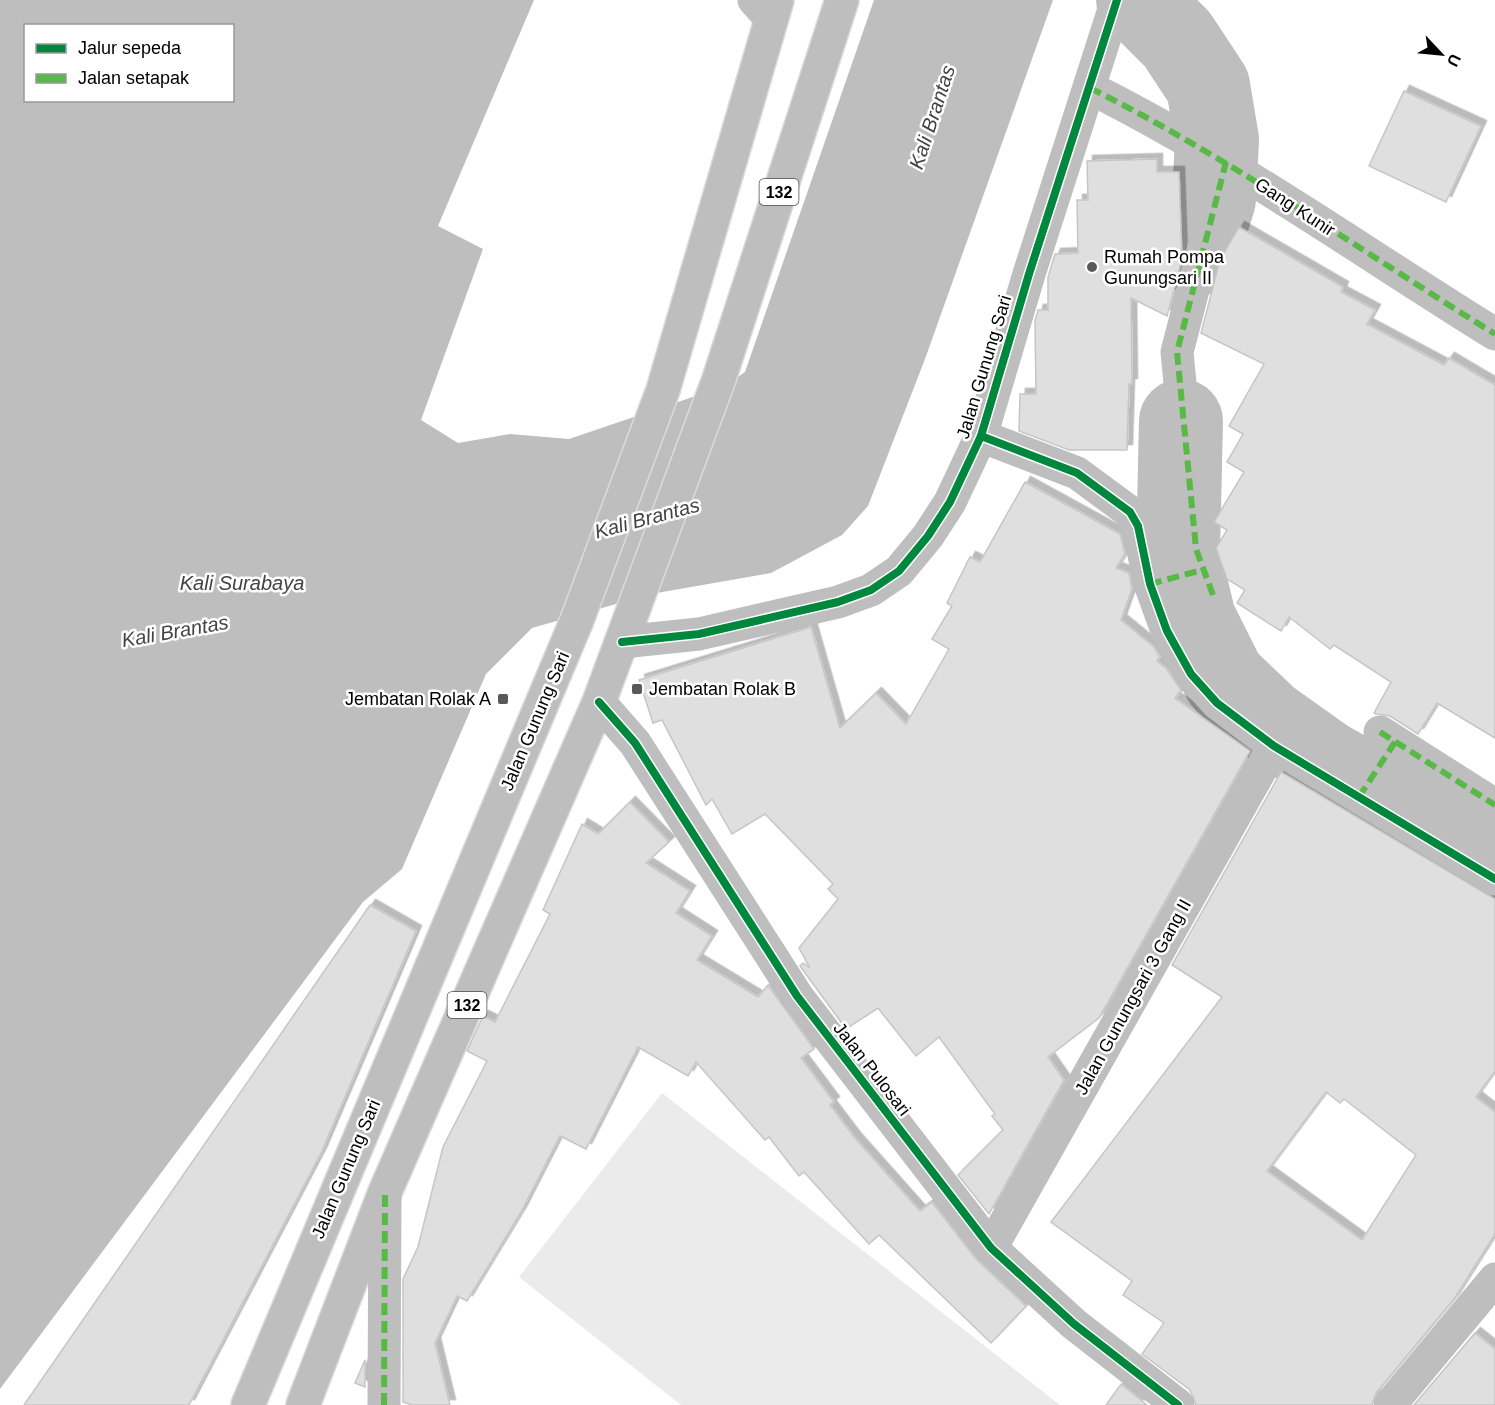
<svg xmlns="http://www.w3.org/2000/svg" width="1495" height="1405" viewBox="0 0 1495 1405" font-family="Arial,sans-serif">
	<defs>
		<filter id="shadow"><feDropShadow dx="5.5" dy="-5.5" stdDeviation="0" flood-color="#0004"/></filter>
	</defs>
	<rect width="100%" height="100%" fill="#fff"/>
	<polygon fill="#ebebeb" points="662,1093 1060,1405 681,1405 519,1277"/>
	<path fill="#bebebe" fill-rule="evenodd" d="M0,0H534L438,226L483,249L421,420L458,443L510,434L569,439L725,386L745,372L874,0H1053L925,359L868,506L842,535L771,573L651,594L532,628L486,674L402,869L363,902L0,1389ZM26,26H232V100H26Z"/>
	<g fill="none" stroke-linecap="round" stroke-linejoin="round">
		<g stroke="#bebebe" stroke-width="84">
			<polyline points="1138,0 1177,39 1208,86 1217,140 1214,199 1197,254"/>
			<polyline points="1181,421 1178,552 1194,619 1224,679 1267,720 1326,762 1495,856"/>
		</g>
	</g>
	<g fill="#dfdfdf" stroke="#c6c6c6" stroke-width="1.5" fill-rule="evenodd" filter="url(#shadow)">
		<polygon points="1404,91 1481,126 1446,202 1369,166"/>
		<polygon points="1157,159 1157,172 1179,172 1182,259 1167,316 1131,298 1132,384 1129,384 1127,450 1069,450 1019,431 1020,394 1036,394 1035,321 1038,310 1048,310 1048,277 1055,254 1078,253 1077,200 1088,200 1087,161"/>
		<polygon points="1239,227 1343,287 1341,292 1375,310 1367,324 1444,365 1449,358 1495,385 1495,738 1437,703 1418,734 1390,716 1376,714 1374,713 1391,682 1334,645 1330,649 1289,617 1281,631 1237,603 1245,590 1227,579 1216,548 1227,530 1214,522 1244,472 1227,462 1243,434 1229,426 1264,364 1201,333 1220,260"/>
		<polygon points="1025,482 1120,534 1125,554 1116,568 1129,573 1132,589 1121,620 1154,647 1160,657 1157,661 1166,668 1181,690 1175,698 1250,751 1099,1018 1048,1057 1064,1080 989,1214 958,1175 1003,1130 992,1116 995,1114 939,1037 916,1056 878,1008 846,1029 800,966 803,963 810,968 799,948 838,899 828,889 833,884 765,814 732,834 712,799 706,805 662,720 653,723 639,680 811,627 840,728 876,693 906,724 949,649 932,639 952,606 947,603 970,557 980,562"/>
		<path d="M1281,772L1495,899V1071L1476,1097L1495,1112V1234L1454,1299L1376,1393L1372,1405H1196L1190,1390L1142,1354L1164,1323L1123,1295L1132,1281L1051,1222L1222,997L1172,965ZM1326,1092L1340,1103L1344,1099L1416,1155L1362,1240L1267,1171Z"/>
		<polygon points="630,802 669,842 646,863 690,891 676,913 712,936 697,960 758,997 768,985 814,1049 801,1058 834,1102 830,1105 855,1138 920,1211 932,1202 976,1259 1026,1306 991,1343 879,1235 869,1244 804,1172 799,1176 769,1137 765,1140 696,1062 688,1076 638,1047 586,1149 560,1136 521,1212 467,1301 457,1296 435,1343 450,1405 412,1405 403,1402 403,1279 418,1247 443,1147 487,1061 467,1051 483,1016 495,1022 550,914 543,910 582,824 598,834"/>
		<polygon points="370,905 416,931 321,1153 189,1405 24,1405"/>
		<polygon points="1475,1333 1495,1349 1495,1405 1414,1405"/>
		<polygon points="365,1360 365,1387 355,1383"/>
		<polygon points="1121,1384 1147,1405 1106,1405"/>
	</g>
	<g fill="none" stroke-linecap="round" stroke-linejoin="round">
		<g stroke="#dbdbdb" stroke-width="36">
			<g id="primary">
				<polyline points="248,1405 577,620 663,390 777,0"/>
				<polyline points="303,1405 385,1192 599,702 719,379 842,0"/>
			</g>
		</g>
		<g stroke="#bebebe" stroke-width="33">
			<path d="M1090,88C1232,159 1361,251 1495,334"/>
			<polyline points="981,436 1077,473 1130,512 1138,526 1150,584 1167,631 1191,674 1217,703 1274,746 1495,879"/>
			<polyline points="1150,584 1202,570"/>
			<polyline points="1213,595 1196,549 1177,352 1226,162"/>
			<polyline points="622,642 699,634 838,602 871,590 899,571 928,536 950,502 981,436 1029,274 1117,0"/>
			<polyline points="599,702 635,743 797,996 991,1248 1074,1324 1178,1405"/>
			<polyline points="1380,732 1495,805"/>
			<polyline points="1359,797 1395,742"/>
			<polyline points="991,1248 1274,746"/>
			<polyline points="384,1405 385,1194"/>
			<polyline points="1390,1405 1495,1279"/>
		</g>
		<polyline stroke="#bebebe" stroke-width="33" points="754,0 771,19"/>
		<use href="#primary" stroke="#bebebe" stroke-width="33"/>
		<g stroke="#58b947" stroke-width="6" stroke-dasharray="12 6" stroke-linecap="butt">
			<path d="M1090,88C1232,159 1361,251 1495,334"/>
			<polyline points="1150,584 1202,570"/>
			<polyline points="1213,595 1196,549 1177,352 1226,162"/>
			<polyline points="1380,732 1495,805"/>
			<polyline points="1359,797 1395,742"/>
			<polyline points="384,1405 385,1192"/>
		</g>
		<g stroke="#fff" stroke-width="11">
			<g id="cycleway">
				<polyline points="981,436 1077,473 1130,512 1138,526 1150,584 1167,631 1191,674 1217,703 1274,746 1495,879"/>
				<polyline points="622,642 699,634 838,602 871,590 899,571 928,536 950,502 981,436 1029,274 1117,0"/>
				<polyline points="599,702 635,743 797,996 991,1248 1074,1324 1178,1405"/>
			</g>
		</g>
		<use href="#cycleway" stroke="#00873e" stroke-width="8"/>
	</g>
	<g fill="#595959" stroke="#fff" stroke-width="2">
		<circle cx="1092" cy="267" r="6"/>
		<rect x="631" y="683" width="12" height="12" rx="3"/>
		<rect x="497" y="693" width="12" height="12" rx="3"/>
	</g>
	<g text-anchor="middle" stroke-width="5" stroke-linejoin="round" paint-order="stroke">
		<g fill="#fff" stroke="#4c4c4c" stroke-width="1.5">
			<rect x="759.5" y="179" width="39" height="26" rx="4.5"/>
			<rect x="447.5" y="992" width="39" height="26" rx="4.5"/>
		</g>
		<g font-size="16" font-weight="bold" fill="#000">
			<text x="779" y="198">132</text>
			<text x="467" y="1011">132</text>
		</g>
		<g font-size="18" fill="#000" stroke="#fff">
			<text transform="translate(1295 207) rotate(33)" y="6">Gang Kunir</text>
			<text transform="translate(984 367) rotate(-73)" y="6">Jalan Gunung Sari</text>
			<text transform="translate(535 721) rotate(-67)" y="6">Jalan Gunung Sari</text>
			<text transform="translate(1133 997) rotate(-61)" y="6">Jalan Gunungsari 3 Gang II</text>
			<text transform="translate(872 1069) rotate(52)" y="6">Jalan Pulosari</text>
			<text transform="translate(346 1169) rotate(-67)" y="6">Jalan Gunung Sari</text>
		</g>
		<g font-size="18" fill="#000" stroke="#fff" text-anchor="start">
			<text x="1104" y="263">Rumah Pompa<tspan x="1104" dy="21">Gunungsari II</tspan></text>
			<text x="649" y="695">Jembatan Rolak B</text>
			<text x="491" y="705" text-anchor="end">Jembatan Rolak A</text>
		</g>
		<g font-size="20" font-style="italic" fill="#434343" stroke="#fff">
			<text transform="translate(932 117) rotate(-72)" y="7">Kali Brantas</text>
			<text transform="translate(647 518) rotate(-15)" y="7">Kali Brantas</text>
			<text x="242" y="590">Kali Surabaya</text>
			<text transform="translate(175 631) rotate(-10)" y="7">Kali Brantas</text>
		</g>
	</g>
	<rect x="24" y="24" width="210" height="78" fill="#ffffff" stroke="#999999" stroke-width="1.5"/>
	<rect x="36" y="44" width="30" height="9" fill="#00873e" stroke="#999999" stroke-width="1.5"/>
	<text x="78" y="54" font-size="18" fill="#000000">Jalur sepeda</text>
	<rect x="36" y="74" width="30" height="9" fill="#58b947" stroke="#999999" stroke-width="1.5"/>
	<text x="78" y="84" font-size="18" fill="#000000">Jalan setapak</text>
	<g transform="translate(1441 54) rotate(116)" stroke="#ffffff" stroke-width="4.5" paint-order="stroke">
	<path d="M0-4.5L10 22L0 15L-10 22Z" fill="#000000"/>
	<text y="-9" font-size="16" font-weight="bold" text-anchor="middle" fill="#000000">U</text>
	</g>
</svg>
